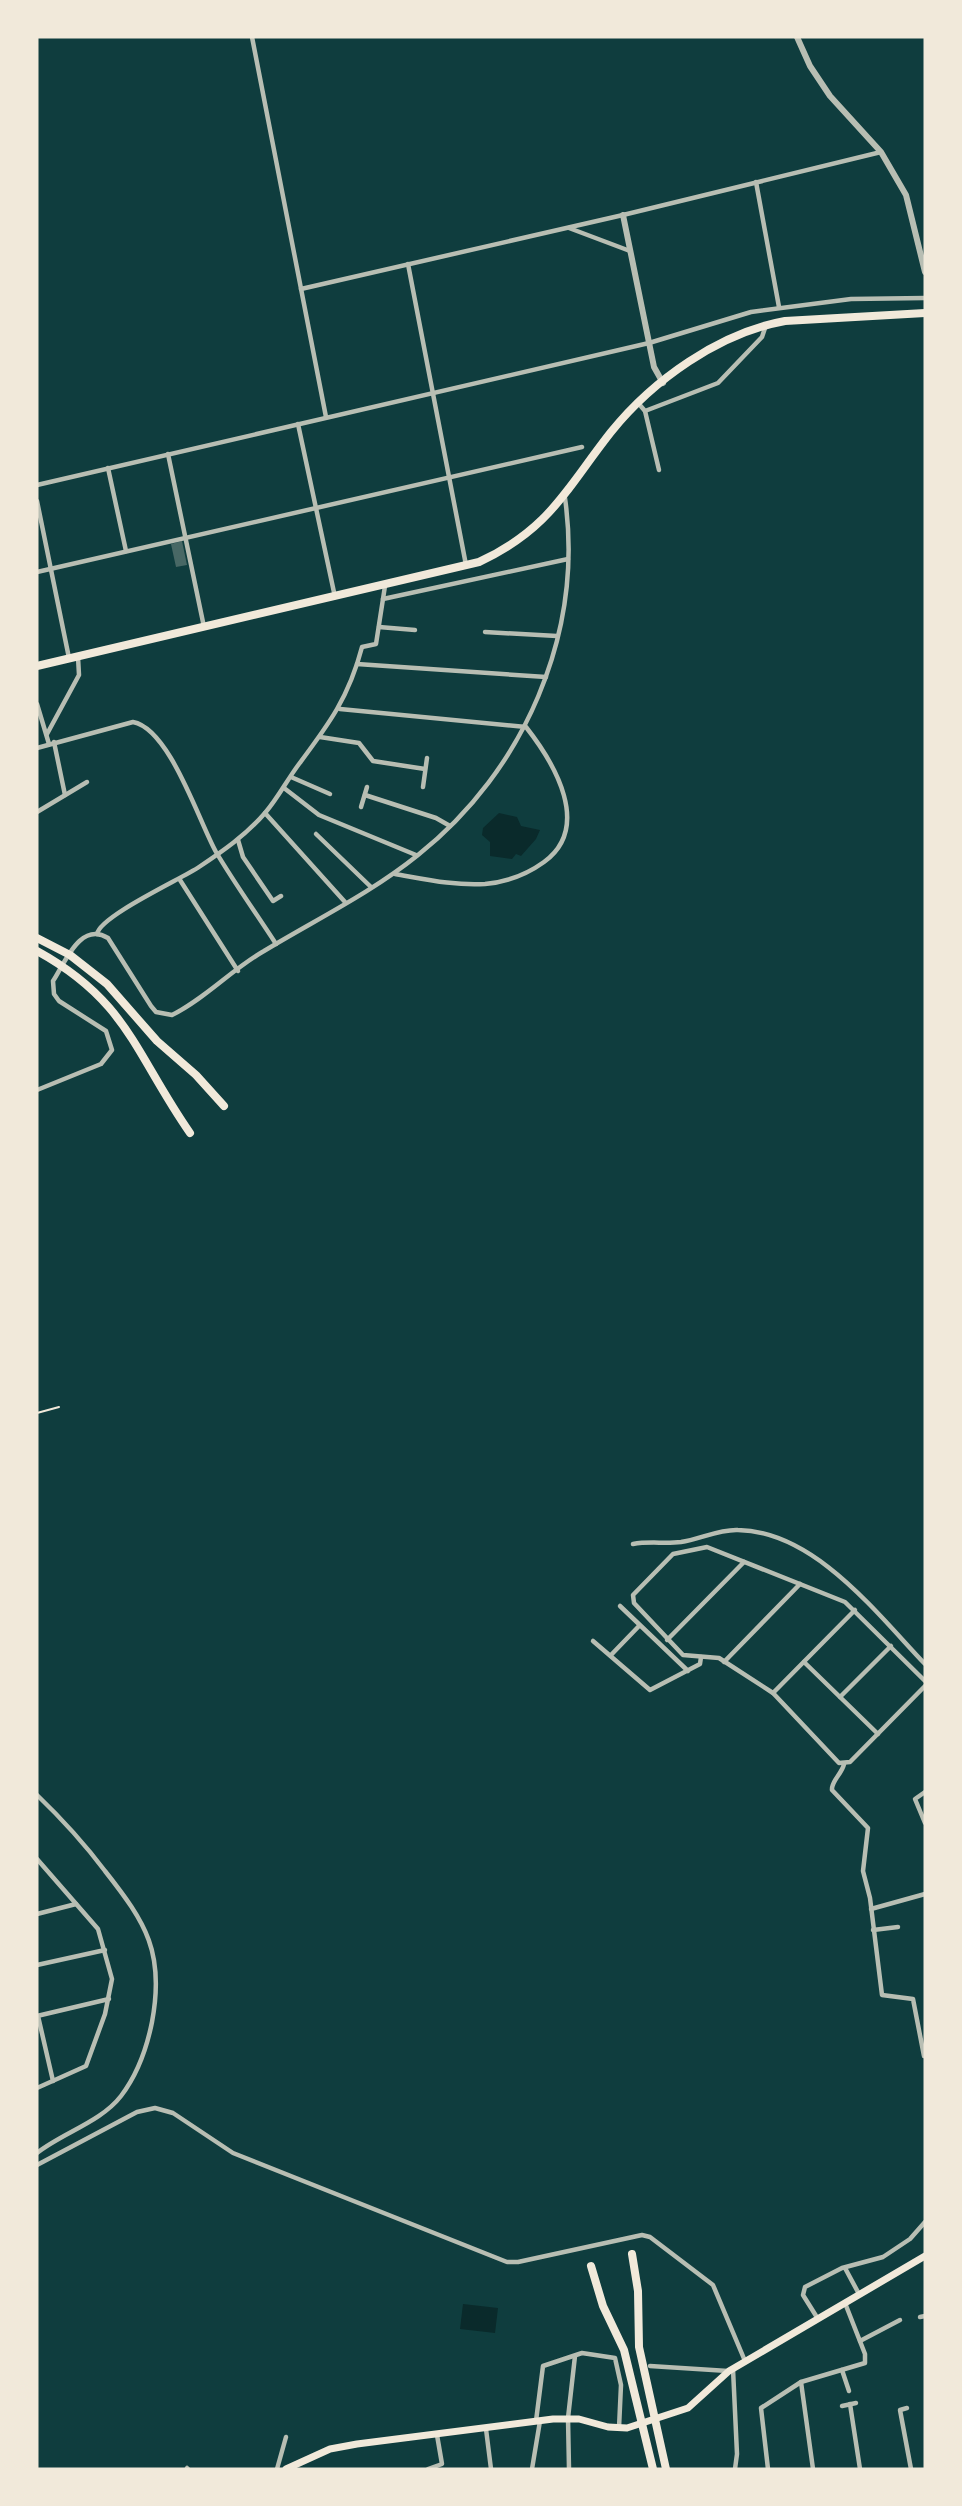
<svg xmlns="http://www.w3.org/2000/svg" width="962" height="2506" viewBox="0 0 962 2506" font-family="'PT Sans Narrow',sans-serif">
	<rect width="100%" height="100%" fill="#0f3d3e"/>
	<g fill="#0a2a2b">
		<polygon points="499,813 517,817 521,826 540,830 536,839 521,856 516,854 512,859 490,856 490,842 482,835 483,828"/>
		<polygon points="463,2304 498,2308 495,2333 460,2329"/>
	</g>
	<polygon fill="#486865" points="182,541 187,565 176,567 171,544"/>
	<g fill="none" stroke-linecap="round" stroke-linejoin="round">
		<polyline stroke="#f1e9da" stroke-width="2" points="37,1413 59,1407"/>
		<g stroke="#b8beb3" stroke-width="4.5">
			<polyline points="252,37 326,417"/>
			<polyline points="756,182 779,307"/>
			<polyline points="569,228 630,251"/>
			<polyline points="408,264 466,565"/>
			<polyline points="301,289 623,215 881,152"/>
			<polyline points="639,404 645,411 718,383 762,337 766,325"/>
			<polyline points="645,411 659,470"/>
			<polyline points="298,424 335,597"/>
			<polyline points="168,454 204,627"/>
			<polyline points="108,468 126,551"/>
			<polyline points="37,485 649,343 751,312 851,299 925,298"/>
			<polyline points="37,501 69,658"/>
			<polyline points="37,572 582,447"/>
			<polyline points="383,599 568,559"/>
			<polyline points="379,627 415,630"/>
			<polyline points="485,632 557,636"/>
			<polyline points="357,664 546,677"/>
			<polyline points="37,704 49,744"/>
			<path d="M340,709L526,727C555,764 592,827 544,862C526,875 507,882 485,884C455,886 424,879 395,874"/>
			<polyline points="47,734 79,675 78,657"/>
			<polyline points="320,737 359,743 373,761 425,769"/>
			<polyline points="54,742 65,795"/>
			<path d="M37,748L133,722C170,729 199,822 216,852C235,884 256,913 276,944"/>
			<polyline points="291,777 330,794"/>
			<polyline points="423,787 427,758"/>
			<polyline points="284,788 319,815 416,855"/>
			<polyline points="365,795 436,818 450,826"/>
			<polyline points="361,807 367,787"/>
			<polyline points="37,812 87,782"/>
			<polyline points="265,813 345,902"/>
			<polyline points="316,834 371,887"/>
			<polyline points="238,840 243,857 273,901 281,896"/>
			<polyline points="180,880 238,971"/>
			<path d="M97,934C100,916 181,879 199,867C223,851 246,835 265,813C278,798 287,780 299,764C329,724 349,697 362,647L376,644L385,586"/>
			<path d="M37,1090L101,1064L112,1050L106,1031L59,1001L54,994L53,981C65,963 80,921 108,938L151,1006L156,1012L172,1015C206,998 232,969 264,951C315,920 371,893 418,855C524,771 584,634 565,498"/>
			<path d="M633,1544C649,1541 665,1544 681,1542C700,1539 720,1529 738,1530C815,1531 878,1615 925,1664"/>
			<polyline points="620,1606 688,1671"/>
			<polyline points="667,1640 744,1562"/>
			<polyline points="593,1641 650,1690 700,1664 701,1657"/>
			<polyline points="611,1655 639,1626"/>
			<polyline points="724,1662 800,1584"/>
			<polyline points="804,1662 878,1734"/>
			<polyline points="925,1681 845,1602 707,1547 673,1554 633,1595 634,1603 683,1655 719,1658 773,1693 839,1763 850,1762 925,1686"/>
			<polyline points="773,1693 855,1610"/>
			<polyline points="840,1697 891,1646"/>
			<path d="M844,1764C842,1774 831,1781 832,1790L868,1828L863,1871L870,1898L882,1995L913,1999L924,2056"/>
			<polyline points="925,1792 915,1799 925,1823"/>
			<path d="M37,1795C62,1819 84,1843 105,1871C146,1923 165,1953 152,2022C147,2047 137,2075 121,2096C101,2122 62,2133 37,2153"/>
			<polyline points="37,1859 98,1929 112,1979 105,2014 86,2066 37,2088"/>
			<polyline points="871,1909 925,1894"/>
			<polyline points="37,1914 76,1904"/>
			<polyline points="873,1930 898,1927"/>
			<polyline points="37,1965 105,1950"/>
			<polyline points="37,2016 109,1999"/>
			<polyline points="38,2016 53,2081"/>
			<polyline points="37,2165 137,2112 155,2108 173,2113 233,2153 507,2262 518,2262 642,2235 650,2237 713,2285 745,2361"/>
			<polyline points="845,2268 859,2294"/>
			<polyline points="920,2317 925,2316"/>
			<polyline points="818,2319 803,2295 805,2287 842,2268 883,2257 910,2239 925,2222"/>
			<polyline points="860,2341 900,2320"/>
			<polyline points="650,2366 728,2371"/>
			<polyline points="733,2369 737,2454 735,2469"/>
			<polyline points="842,2370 849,2391"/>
			<polyline points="801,2382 813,2469"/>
			<polyline points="850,2404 860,2469"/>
			<polyline points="842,2406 856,2403"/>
			<polyline points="907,2408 900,2410 911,2469"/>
			<polyline points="536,2421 543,2366 582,2353 615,2358 621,2385 619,2428"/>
			<polyline points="486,2429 491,2469"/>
			<polyline points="187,2468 188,2469"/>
			<polyline points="277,2469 286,2437"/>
			<polyline points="428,2469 442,2464 437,2435"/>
			<polyline points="532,2469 540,2421"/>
			<polyline points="569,2469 568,2418 575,2356"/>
			<polyline points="768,2469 761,2408 801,2382 865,2363 865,2354 845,2303"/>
		</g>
		<g stroke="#b8beb3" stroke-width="6">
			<polyline points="797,37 810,66 830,96 881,152 906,195 925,272"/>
			<polyline points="623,215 654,367 663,383"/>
		</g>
		<polyline stroke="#f1e9da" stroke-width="7" points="286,2469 330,2449 357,2444 553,2419 579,2419 608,2427 627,2428 688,2408 729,2371 925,2256"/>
		<g stroke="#f1e9da" stroke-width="8">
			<path d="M37,666L479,562C550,529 566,489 611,432C653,380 719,333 785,321L925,313"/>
			<polyline points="37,938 70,955 107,984 157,1041 196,1075 224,1106"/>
			<path d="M37,951C128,1001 135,1054 190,1133"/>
			<polyline points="632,2254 638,2291 639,2347 666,2469"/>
			<polyline points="591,2266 603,2306 624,2350 653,2469"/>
		</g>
	</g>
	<rect width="962" height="2506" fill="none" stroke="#f1e9da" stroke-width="77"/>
</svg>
